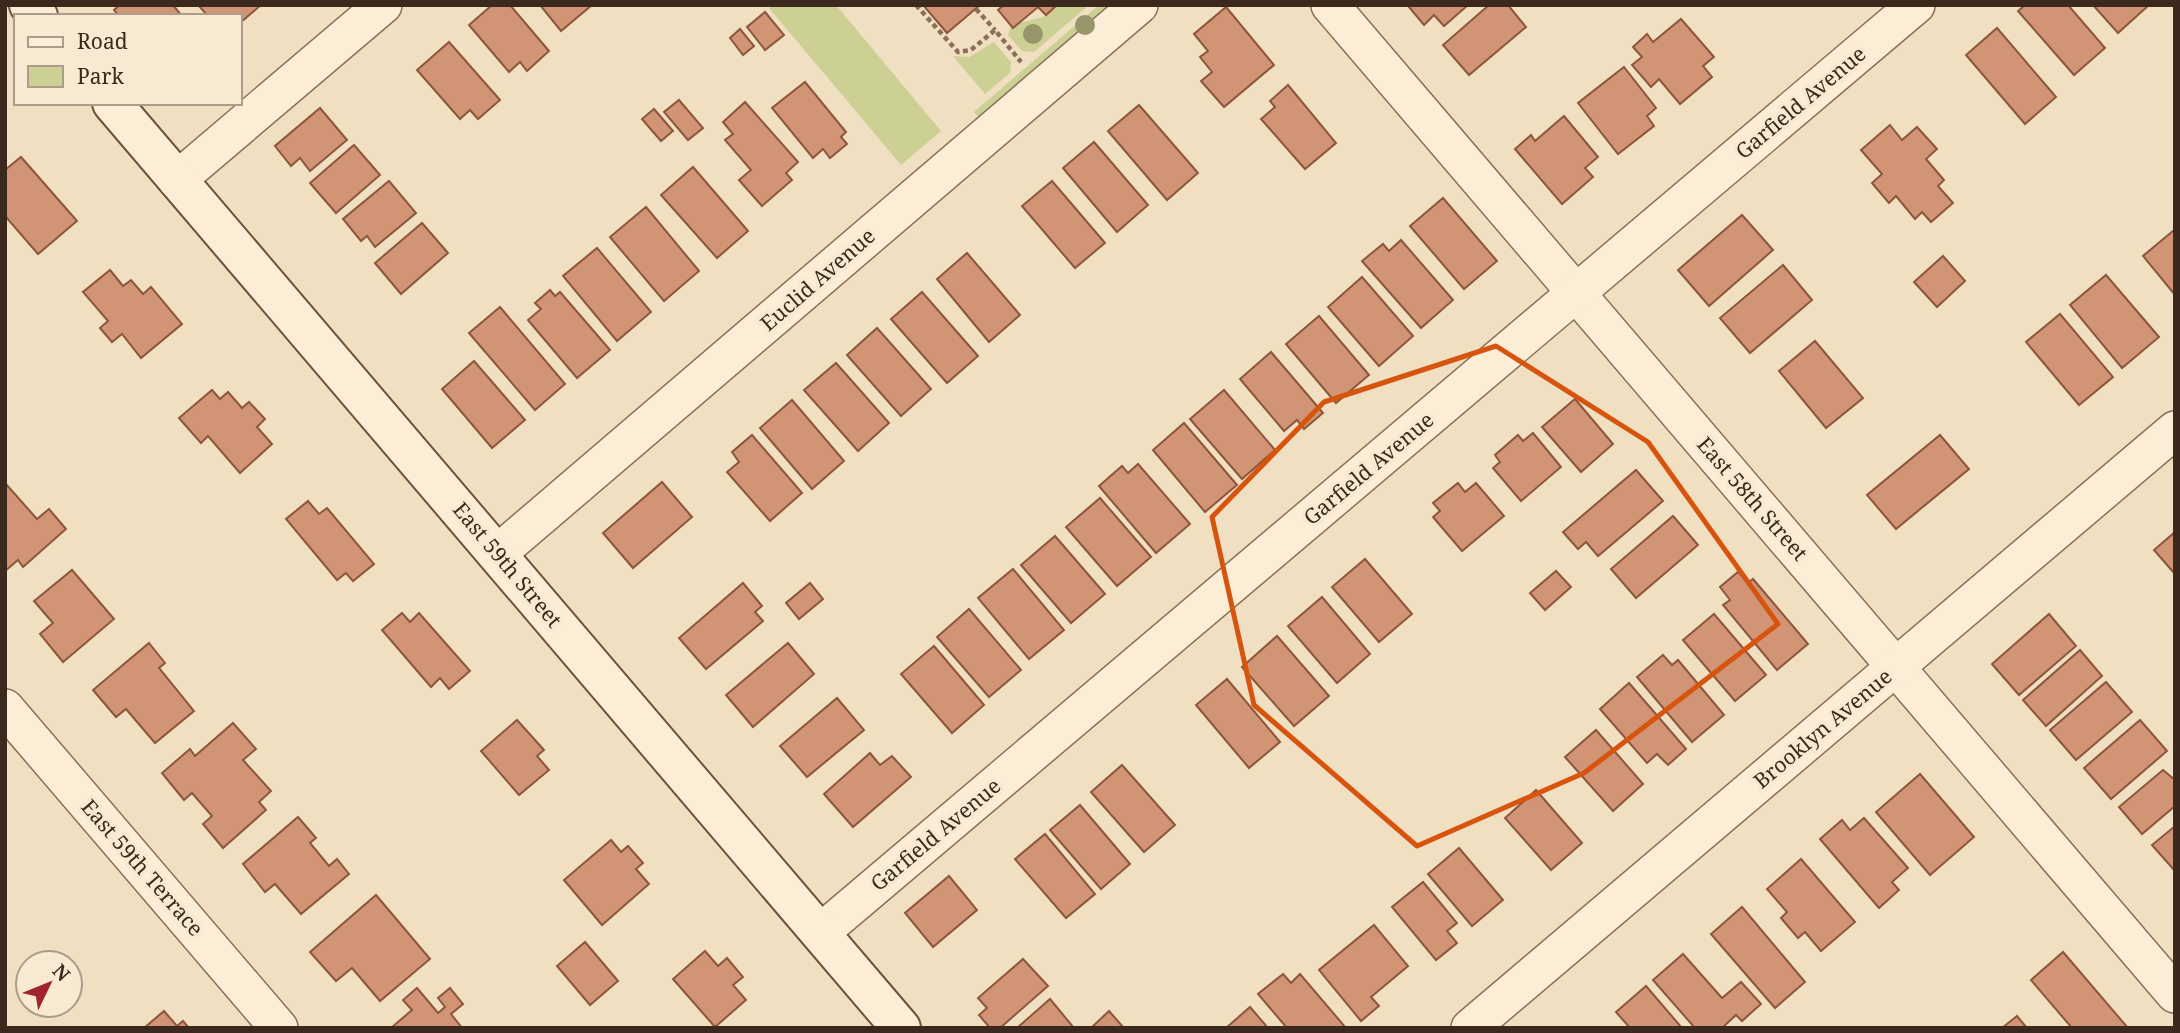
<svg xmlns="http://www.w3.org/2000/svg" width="2180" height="1033" viewBox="0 0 2180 1033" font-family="'Noto Serif',serif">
	<rect width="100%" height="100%" fill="#f1dfc2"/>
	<g fill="#cdd095">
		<polygon points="773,5 836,5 941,131 901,165 769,8"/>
		<polygon points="1057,5 1089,5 1034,52 1022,51 1008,35 1011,25 1043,17"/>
		<polygon points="1099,5 1112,5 979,118 974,112"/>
		<polygon points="994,42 1011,62 1010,73 985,94 953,56 969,57"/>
	</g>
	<g fill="#d19576" stroke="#8d563c" stroke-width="2">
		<polygon points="120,5 173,5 182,16 119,16 114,10"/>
		<polygon points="198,5 261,5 240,23 240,16 208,16"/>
		<polygon points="492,5 510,5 549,51 527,71 520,62 509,72 469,25"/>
		<polygon points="540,5 592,5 561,31"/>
		<polygon points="923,5 980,5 947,33"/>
		<polygon points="1004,5 1057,5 1046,15 1038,7 1013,28 998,10"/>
		<polygon points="1411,5 1468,5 1444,26 1434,15 1424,25 1409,7"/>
		<polygon points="1489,5 1508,5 1526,27 1469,75 1443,45"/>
		<polygon points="2025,5 2068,5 2105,48 2074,75 2018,11"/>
		<polygon points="2093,5 2149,5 2118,33"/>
		<polygon points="1226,7 1274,65 1224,107 1201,81 1212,72 1200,57 1208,51 1194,34"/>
		<polygon points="765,12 784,35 765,50 747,27"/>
		<polygon points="1681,19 1714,57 1703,66 1712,77 1680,104 1659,79 1651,87 1632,65 1642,57 1633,47 1647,34 1653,42"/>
		<polygon points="1997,28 2056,97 2025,124 1966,55"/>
		<polygon points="740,29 754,46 743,55 730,38"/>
		<polygon points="449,42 500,100 478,119 470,110 460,119 417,70"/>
		<polygon points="1624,67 1656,108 1647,116 1654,126 1618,154 1578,103"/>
		<polygon points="805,82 846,132 841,137 847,144 830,158 823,149 813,158 772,108"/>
		<polygon points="1288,85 1336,143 1305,169 1261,119 1275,107 1270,101"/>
		<polygon points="679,100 703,128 688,140 664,112"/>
		<polygon points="745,102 798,162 786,173 792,180 762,206 739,180 751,170 725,140 733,134 723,122"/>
		<polygon points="1139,105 1198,173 1167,200 1108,131"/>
		<polygon points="320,108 347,140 310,171 300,158 291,166 275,146"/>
		<polygon points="654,109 673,131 661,141 642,119"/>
		<polygon points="1564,116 1598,157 1585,168 1593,177 1562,204 1515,149 1531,135 1535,141"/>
		<polygon points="1890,125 1902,140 1917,127 1937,149 1926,159 1944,180 1938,186 1953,203 1931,222 1922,212 1915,219 1896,196 1889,203 1872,183 1882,174 1861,150"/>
		<polygon points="1094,142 1148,205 1117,232 1063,168"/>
		<polygon points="354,145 380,175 336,213 310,183"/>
		<polygon points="21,157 77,221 38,254 5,216 5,170"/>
		<polygon points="693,167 748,231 717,258 661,195"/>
		<polygon points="389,181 416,213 375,247 367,236 361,241 343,219"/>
		<polygon points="1052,181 1105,243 1075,268 1022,206"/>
		<polygon points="1443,198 1497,261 1464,289 1410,226"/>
		<polygon points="646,207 699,271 664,301 610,237"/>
		<polygon points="1742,215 1773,250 1709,306 1678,270"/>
		<polygon points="422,223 448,253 401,294 375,263"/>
		<polygon points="2174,230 2175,231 2175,295 2143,256"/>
		<polygon points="1401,240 1453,300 1421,328 1362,261 1383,244 1389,251"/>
		<polygon points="597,248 651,312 617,341 563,276"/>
		<polygon points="967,253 1020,315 989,342 937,279"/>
		<polygon points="1943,256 1965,281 1937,307 1914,282"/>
		<polygon points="1783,265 1812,300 1750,353 1720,318"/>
		<polygon points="110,270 123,286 131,280 143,294 151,287 182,324 141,358 122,334 112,342 100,328 108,321 83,292"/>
		<polygon points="2106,275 2159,337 2122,368 2070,305"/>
		<polygon points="1362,277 1413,336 1379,366 1328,307"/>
		<polygon points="550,290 555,296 560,292 610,350 577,378 528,320 541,309 535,303"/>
		<polygon points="922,292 978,356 947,383 891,319"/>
		<polygon points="500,307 565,384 535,410 469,333"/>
		<polygon points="2060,314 2113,377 2079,405 2026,342"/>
		<polygon points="1319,316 1369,375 1336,403 1286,344"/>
		<polygon points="877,328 931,389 901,416 847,355"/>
		<polygon points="1815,341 1863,398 1826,428 1779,371"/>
		<polygon points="1271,352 1323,413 1304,429 1297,420 1284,431 1240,379"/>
		<polygon points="474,361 525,420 492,448 442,389"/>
		<polygon points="836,363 889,423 858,451 804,390"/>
		<polygon points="212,390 220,399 228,392 242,408 249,402 265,419 257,427 272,444 240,473 208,436 201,443 179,418"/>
		<polygon points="1224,390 1275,450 1242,479 1190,419"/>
		<polygon points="1575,399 1613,444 1581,472 1542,427"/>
		<polygon points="792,400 844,461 812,489 760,428"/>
		<polygon points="1184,423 1237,485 1205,512 1153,450"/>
		<polygon points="1533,433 1561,467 1521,501 1493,468 1500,462 1495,455 1518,435 1523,441"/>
		<polygon points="752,435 802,493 770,521 727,472 739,462 732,452"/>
		<polygon points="1940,435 1969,469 1896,529 1867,495"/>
		<polygon points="1138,464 1190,524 1156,553 1099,486 1122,466 1128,473"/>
		<polygon points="1636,470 1663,501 1598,556 1586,542 1578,549 1563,532"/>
		<polygon points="662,482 692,517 633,568 603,533"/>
		<polygon points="5,483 37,519 49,509 66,529 23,567 18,560 5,571"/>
		<polygon points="1458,483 1465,492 1476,483 1504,516 1462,551 1433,517 1440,511 1433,503"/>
		<polygon points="1100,498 1151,557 1117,586 1066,527"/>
		<polygon points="308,501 319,514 327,508 374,564 353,581 346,573 337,580 286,519"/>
		<polygon points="1673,516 1698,545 1636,598 1611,569"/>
		<polygon points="2175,532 2175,574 2154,550"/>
		<polygon points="1055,536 1105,594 1071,623 1021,565"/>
		<polygon points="1365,559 1412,614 1379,642 1332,587"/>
		<polygon points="1013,569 1064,630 1029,659 978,598"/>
		<polygon points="72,570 114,619 63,662 40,634 53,623 34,601"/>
		<polygon points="1556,571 1571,587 1545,610 1530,593"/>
		<polygon points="1738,572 1748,583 1753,579 1808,644 1777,670 1723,605 1730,600 1720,587"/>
		<polygon points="743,583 762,606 755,612 763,621 706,669 679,638"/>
		<polygon points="810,583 823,599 799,619 786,603"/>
		<polygon points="1322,597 1370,654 1337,683 1288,626"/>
		<polygon points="969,609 1021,670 989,697 937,637"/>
		<polygon points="402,613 410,622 419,613 470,671 449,689 440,678 431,687 382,630"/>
		<polygon points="1714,614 1766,675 1735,701 1683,640"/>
		<polygon points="2049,614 2076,646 2019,695 1992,664"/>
		<polygon points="1277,636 1329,696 1294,726 1242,667"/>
		<polygon points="149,643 165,663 159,668 194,711 155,743 126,709 116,717 93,690"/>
		<polygon points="788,643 814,674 753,727 726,695"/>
		<polygon points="934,646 984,705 952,733 901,674"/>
		<polygon points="2080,650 2102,676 2046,726 2023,700"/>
		<polygon points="1663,655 1672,665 1678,660 1724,715 1692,742 1637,677"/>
		<polygon points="1227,679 1280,742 1249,768 1196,705"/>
		<polygon points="2106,682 2132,712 2076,760 2050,730"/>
		<polygon points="1629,683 1686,749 1668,765 1657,754 1647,763 1600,709"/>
		<polygon points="837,698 864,730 807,777 780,746"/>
		<polygon points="517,720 544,750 537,756 549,770 519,795 481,751"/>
		<polygon points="2140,720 2167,751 2111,799 2084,768"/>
		<polygon points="233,723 256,749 243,760 271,791 259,802 266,810 223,848 203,824 212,816 192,793 184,800 162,773 190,749 195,756"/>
		<polygon points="1596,730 1643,784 1613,811 1565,757"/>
		<polygon points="870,753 880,765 892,756 911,777 853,827 824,794"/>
		<polygon points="1122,765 1175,825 1144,852 1091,792"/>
		<polygon points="2163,770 2175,780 2175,806 2142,834 2119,807"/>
		<polygon points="1920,774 1974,837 1930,875 1876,812"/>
		<polygon points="1536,790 1582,843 1551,870 1505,818"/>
		<polygon points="1080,805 1130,864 1101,889 1050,830"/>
		<polygon points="298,817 316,838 310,843 329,866 337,859 349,874 301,914 275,884 265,892 243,864"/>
		<polygon points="1864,818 1908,868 1892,882 1899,890 1879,908 1820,839 1842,820 1850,830"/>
		<polygon points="2175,826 2175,871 2152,845"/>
		<polygon points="1045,834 1095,894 1066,918 1015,859"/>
		<polygon points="611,840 621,852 628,846 643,863 636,869 649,884 602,925 564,880"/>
		<polygon points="1459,848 1503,900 1472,926 1428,874"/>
		<polygon points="1801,859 1855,922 1821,951 1805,932 1798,938 1781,918 1787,912 1767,889"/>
		<polygon points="949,876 977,910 933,947 905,913"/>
		<polygon points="1423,882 1457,923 1447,931 1457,943 1436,960 1392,907"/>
		<polygon points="376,895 430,959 380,1001 352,968 336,981 310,952"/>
		<polygon points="1742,907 1805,982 1775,1008 1711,934"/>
		<polygon points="1374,925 1408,966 1371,997 1379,1006 1361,1021 1319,970"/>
		<polygon points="585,942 618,981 590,1005 557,966"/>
		<polygon points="705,951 718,966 727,958 743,977 733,985 746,1000 715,1027 673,979"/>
		<polygon points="2063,952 2128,1028 2072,1028 2031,980"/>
		<polygon points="1683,954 1722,998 1741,982 1761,1004 1742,1021 1736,1015 1722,1028 1695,1028 1653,980"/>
		<polygon points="1023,959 1048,986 1000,1028 990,1028 979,1015 987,1008 978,998"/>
		<polygon points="1283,974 1291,983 1300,974 1346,1028 1287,1028 1258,994"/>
		<polygon points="1646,986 1682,1028 1630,1028 1616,1012"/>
		<polygon points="417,988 438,1013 445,1007 438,998 450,988 463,1004 451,1014 462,1028 391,1028 412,1010 403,1000"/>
		<polygon points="1050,999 1074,1028 1017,1028"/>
		<polygon points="1250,1007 1268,1028 1226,1028"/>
		<polygon points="164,1011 177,1026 183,1021 189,1028 144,1028"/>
		<polygon points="1109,1011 1124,1028 1091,1028"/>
		<polygon points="2017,1016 2027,1028 2002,1028"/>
	</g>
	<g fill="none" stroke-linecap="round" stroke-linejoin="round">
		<g stroke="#8c6f58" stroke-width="40">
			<g id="street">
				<polyline points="1330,5 2175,994"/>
				<polyline points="177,180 383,5"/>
				<polyline points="497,554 1139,5"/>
				<polyline points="5,708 279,1028"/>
				<polyline points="820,933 1916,5"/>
				<polyline points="1470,1028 2175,430"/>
			</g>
		</g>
		<g stroke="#6e513b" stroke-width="42">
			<g id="secondary">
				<polyline points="29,5 38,16"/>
				<polyline points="112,103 901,1028"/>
			</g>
		</g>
		<g stroke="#8c6f58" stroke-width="4.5" stroke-dasharray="5 3.5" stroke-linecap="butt">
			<polyline points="916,5 958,52 971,50 995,30 1021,62"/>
			<polyline points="976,9 995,30"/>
		</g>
		<use href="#street" stroke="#fbedd6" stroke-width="37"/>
		<use href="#secondary" stroke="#fbedd6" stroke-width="38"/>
	</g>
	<g fill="#98956a">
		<circle cx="1085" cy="25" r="10"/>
		<circle cx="1033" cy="34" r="10"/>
	</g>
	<path fill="none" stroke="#d7540e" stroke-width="5" stroke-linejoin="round" d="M1496,346L1648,442L1778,624L1584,773L1417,846L1254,705L1212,517L1324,402Z"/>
	<g text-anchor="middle" stroke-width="7" stroke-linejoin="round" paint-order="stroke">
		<g font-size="21" fill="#3b291d" stroke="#f8ead2">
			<text transform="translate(1801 103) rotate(-40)" y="7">Garfield Avenue</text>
			<text transform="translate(818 280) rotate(-41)" y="7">Euclid Avenue</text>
			<text transform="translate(1369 469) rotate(-40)" y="7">Garfield Avenue</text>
			<text transform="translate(1752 499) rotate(49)" y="7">East 58th Street</text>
			<text transform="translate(507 565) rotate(50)" y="7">East 59th Street</text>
			<text transform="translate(1823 729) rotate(-40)" y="7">Brooklyn Avenue</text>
			<text transform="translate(936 835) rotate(-40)" y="7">Garfield Avenue</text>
			<text transform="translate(142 868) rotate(49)" y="7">East 59th Terrace</text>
		</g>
	</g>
	<rect width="2180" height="1033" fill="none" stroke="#3b291d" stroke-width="14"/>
	<rect x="14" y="14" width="228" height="91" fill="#f8ead2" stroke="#ac9d8a" stroke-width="2"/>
	<rect x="28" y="37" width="35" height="10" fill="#fbedd6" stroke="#ac9d8a" stroke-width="2"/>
	<text x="77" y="49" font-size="21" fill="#3b291d">Road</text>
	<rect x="28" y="66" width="35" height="21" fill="#cdd095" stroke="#ac9d8a" stroke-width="2"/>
	<text x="77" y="84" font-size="21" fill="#3b291d">Park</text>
	<g transform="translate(49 984) rotate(47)"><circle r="33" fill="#f8ead2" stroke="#ac9d8a" stroke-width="2"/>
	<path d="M0-5L12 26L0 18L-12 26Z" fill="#9f242f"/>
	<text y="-10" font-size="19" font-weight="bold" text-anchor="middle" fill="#3b291d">N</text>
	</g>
</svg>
